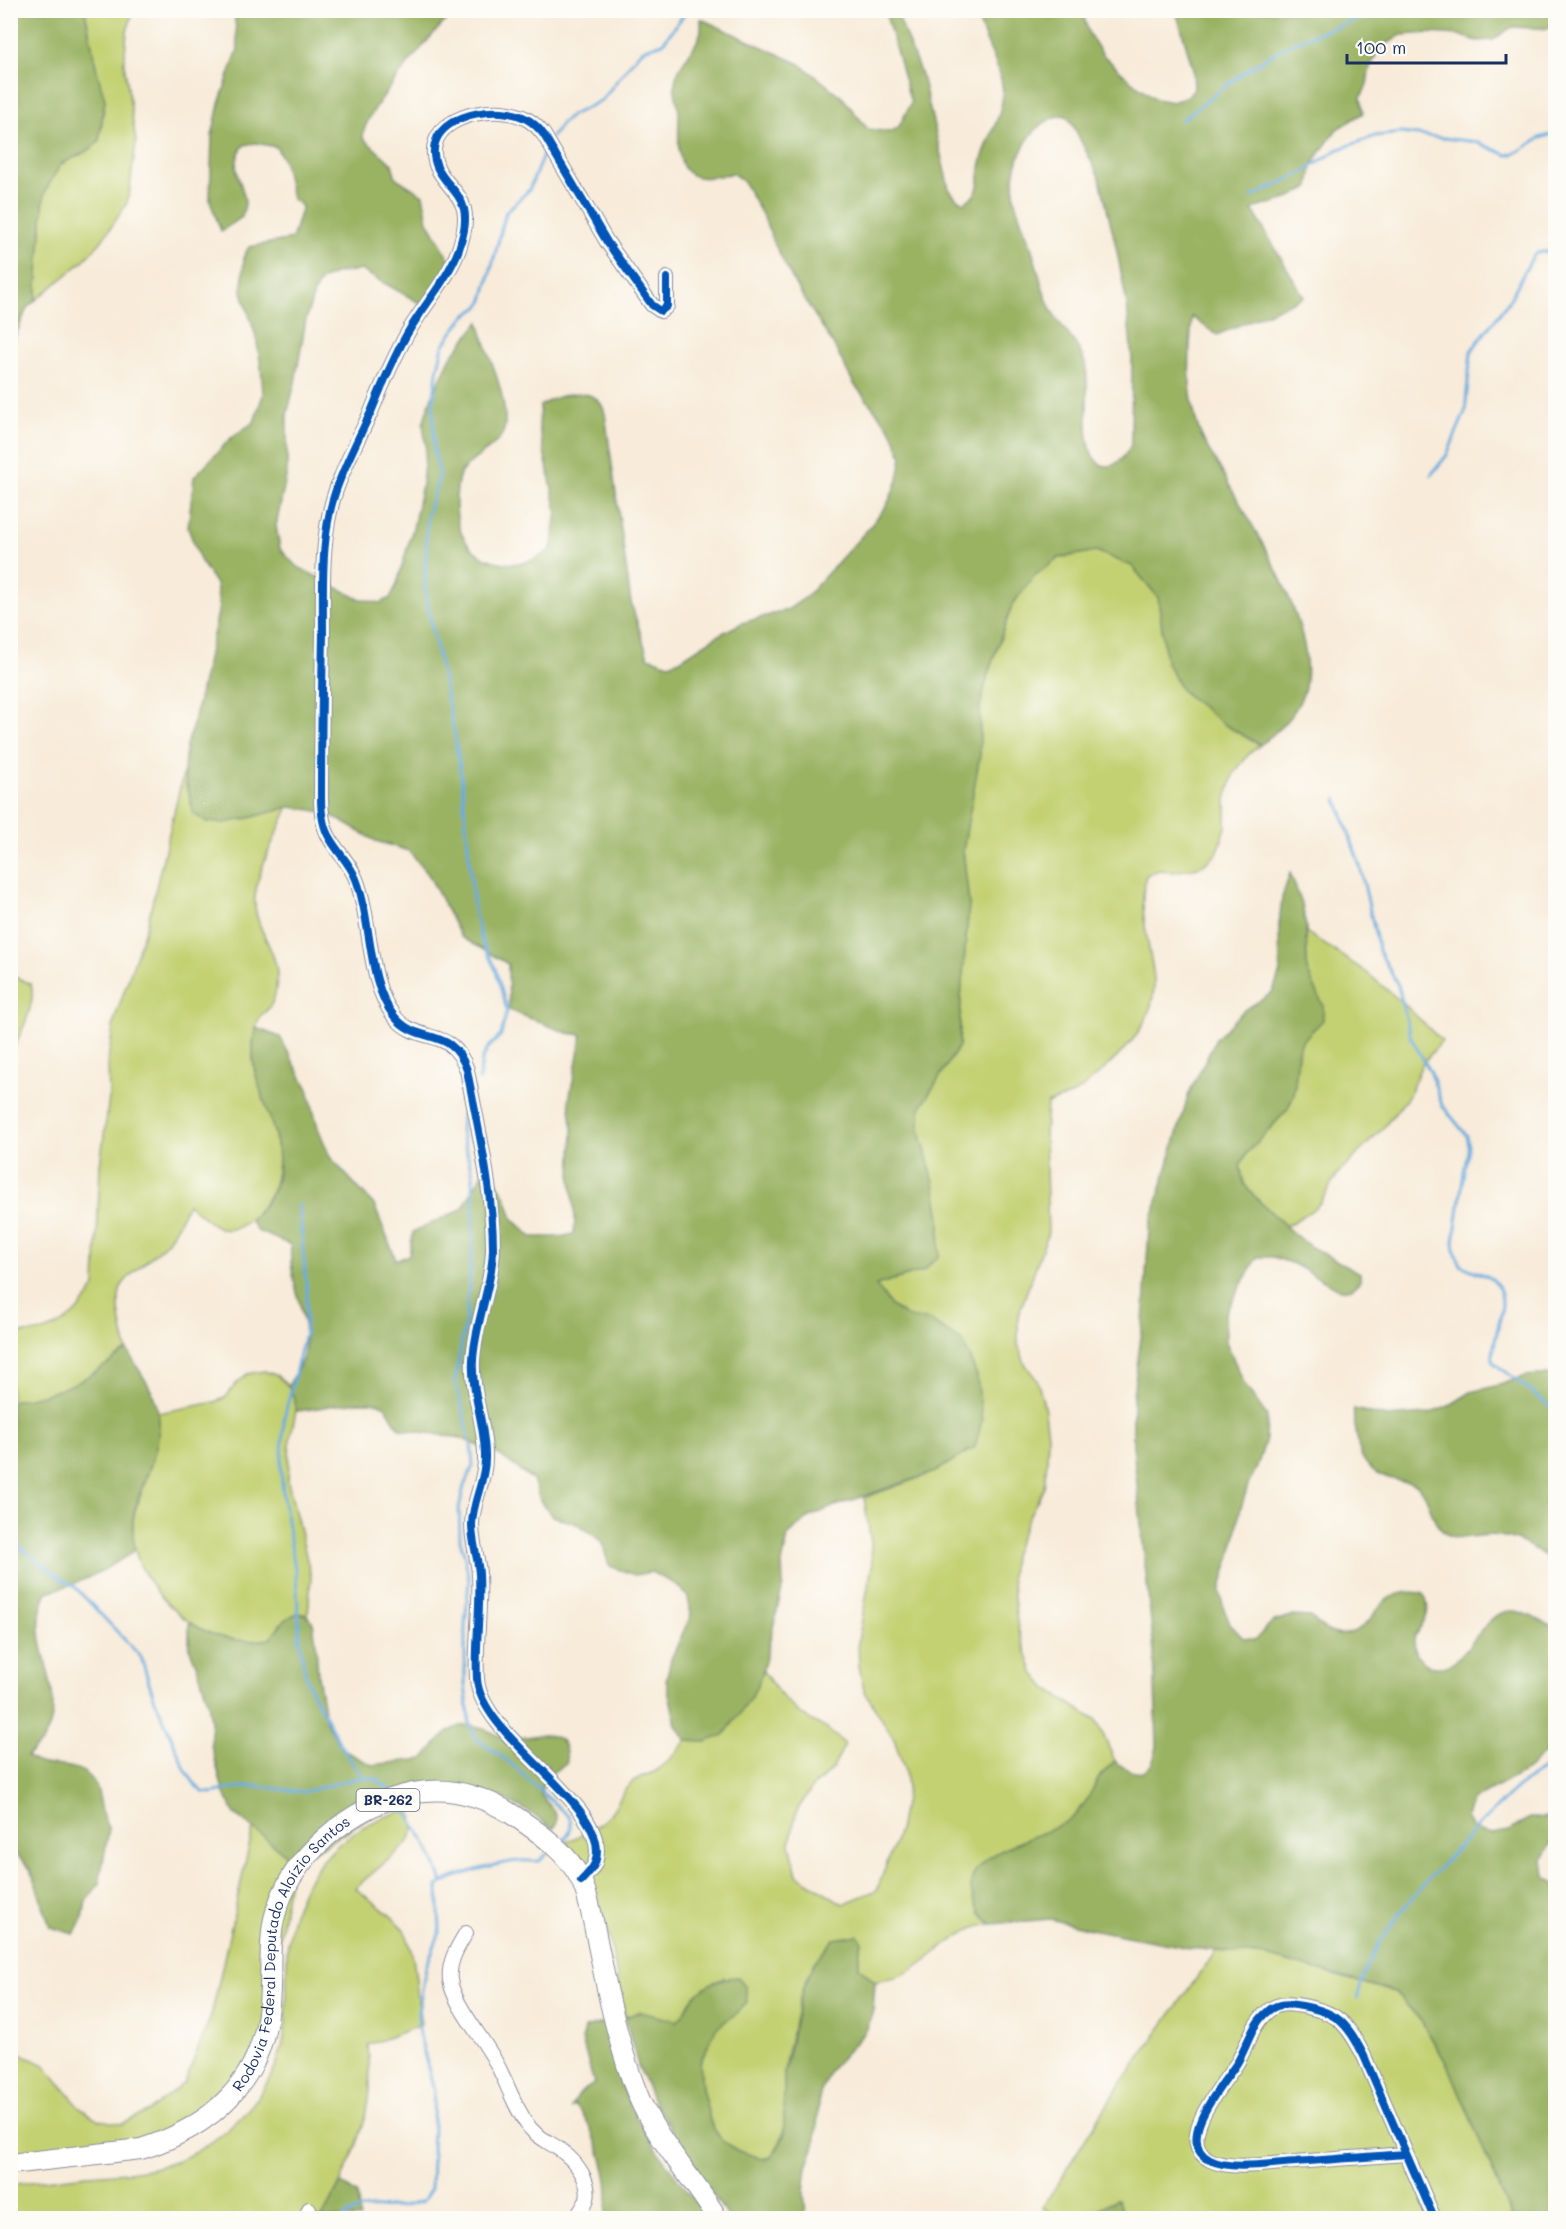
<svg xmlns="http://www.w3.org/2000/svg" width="1566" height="2229" viewBox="0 0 1566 2229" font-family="Mali,sans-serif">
	<rect width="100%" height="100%" fill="#fdfcf7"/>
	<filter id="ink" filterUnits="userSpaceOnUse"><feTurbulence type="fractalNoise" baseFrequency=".0167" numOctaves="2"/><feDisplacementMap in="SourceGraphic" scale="12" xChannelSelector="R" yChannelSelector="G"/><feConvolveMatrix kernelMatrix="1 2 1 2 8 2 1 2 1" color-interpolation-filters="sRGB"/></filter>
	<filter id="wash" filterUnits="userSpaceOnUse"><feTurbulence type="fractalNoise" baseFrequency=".008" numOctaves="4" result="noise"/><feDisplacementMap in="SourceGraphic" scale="24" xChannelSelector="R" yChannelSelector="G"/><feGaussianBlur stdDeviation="1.35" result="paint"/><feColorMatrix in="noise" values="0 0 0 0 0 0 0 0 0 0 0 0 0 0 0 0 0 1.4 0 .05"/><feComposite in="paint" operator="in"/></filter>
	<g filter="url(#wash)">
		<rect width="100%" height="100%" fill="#f8ebd9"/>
		<g fill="#c3d172" stroke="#6f8068" stroke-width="1.5">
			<polygon points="85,11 133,11 127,32 124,62 136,142 129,195 126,205 101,242 82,262 36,300 44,195 50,182 61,164 89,150 99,141 105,100 97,72"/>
			<path d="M1096,551L1132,566L1158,597L1182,690L1225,725L1260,745L1249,754L1234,773L1226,799V827L1217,854L1202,866L1174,872L1159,870L1146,875C1138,907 1148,939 1153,971C1160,1014 1132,1045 1101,1072C1094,1078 1085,1087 1077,1092C1067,1097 1056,1100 1047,1104L1045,1134L1048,1233L1018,1316V1344L1025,1364L1037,1380L1044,1405L1048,1435L1047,1461L1044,1488L1028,1518L1013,1555L1011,1576L1018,1629L1033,1672L1047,1689L1097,1721L1115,1761L1100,1776L1086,1803L1073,1817L1055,1829L1037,1835L979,1913L992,1924C962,1926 939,1953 915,1968C904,1976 889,1979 875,1982L859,1967V1953L862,1943L834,1939L825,1951C810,1989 786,2034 784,2074C783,2103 792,2135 770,2158H761L738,2151L722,2141L711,2124L702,2089L700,2063L717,2027L737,2013L724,1977C712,1983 700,1989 692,2001C686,2008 685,2015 677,2021L640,2012L625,2017C612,1956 607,1892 566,1842C582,1835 602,1826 612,1811C619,1802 622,1791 631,1783C638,1776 647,1776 656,1771C668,1764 677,1751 686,1741L705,1742L762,1674L763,1671L779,1693L800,1714L827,1729L845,1744L833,1768L812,1788L796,1812L790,1844L797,1875L843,1904L877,1890L899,1831L907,1788L905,1771L894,1739L864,1690L859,1666L858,1641L872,1566L871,1542L864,1498L935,1472L977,1376L973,1367L931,1321L908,1317L891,1306L875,1285L923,1271L939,1255L940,1219L934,1183L920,1132V1108L959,1046L961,997L969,904L963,850L974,783L980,706L988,674L1012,605L1034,576L1059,558Z"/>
			<path d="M184,771L187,791L224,823L249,818L289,806C277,835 259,865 255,896C252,925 276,948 277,974C277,986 276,1000 268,1009C265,1012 261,1015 259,1019C252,1034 252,1053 254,1068C255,1077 260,1086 263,1094C279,1139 291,1185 249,1220C223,1242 209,1221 188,1204C182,1215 173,1237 165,1244C156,1254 122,1279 120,1290C116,1308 123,1332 127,1350C88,1379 60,1395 11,1401L10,1332C50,1338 77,1319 95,1286L100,1165L109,1098L108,1061L114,1021L148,921Z"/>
			<polygon points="1306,932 1366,972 1405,1005 1442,1041 1422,1064 1408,1097 1383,1128 1337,1175 1320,1203 1311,1211 1286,1226 1256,1198 1244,1184 1240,1166 1247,1153 1287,1110 1294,1094 1298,1053 1312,984 1307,970"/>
			<path d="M15,977L31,984C37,1003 19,1037 11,1054V980Z"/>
			<path d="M264,1371L278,1376L288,1386L295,1399L296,1411L290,1439L288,1482L311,1576L308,1615L298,1613L281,1623L270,1639C239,1645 205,1636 180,1615C150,1590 124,1552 135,1511C141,1492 149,1474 154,1454C156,1440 161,1427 158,1413L215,1402L226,1397L236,1384L247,1374Z"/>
			<path d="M411,1809L414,1829L408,1843L355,1888C367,1898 399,1919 405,1932C416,1953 417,2000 421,2025L368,2045C369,2059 370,2073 370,2087C369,2127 341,2184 322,2218H11L10,2185C36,2181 62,2178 87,2175C117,2173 149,2172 177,2161C226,2140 271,2096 283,2043C290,2010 284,1976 288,1943C296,1873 344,1824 411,1809Z"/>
			<polygon points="253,1828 296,1863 290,1874 263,2040 199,2127 11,2167 10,2049 45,2065 81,2109 99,2120 122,2124 149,2111 185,2082 212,2013"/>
			<path d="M1216,1951L1267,1956L1395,1992L1422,2022L1450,2069L1512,2218H1125L1116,2199C1083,2218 1079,2227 1042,2208L1116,2091Z"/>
		</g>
		<g fill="#9ab364" stroke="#5a7161" stroke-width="1.5" fill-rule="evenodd">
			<polygon points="11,10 85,11 97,72 105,100 99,141 89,150 61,164 50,182 44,195 36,300 27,308 11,347"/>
			<path d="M234,11H455C436,30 360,115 363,138L392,164L396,178L423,195L428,221L457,273L430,301L418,302L361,270L337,273L321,280L314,293L306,319L295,382L287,415V472L276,526L280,549L296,566L357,598L380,603L390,598L397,584L414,524L422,484L426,446L423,424L430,401L451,357L479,322C487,355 506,390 505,424C504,447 470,456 460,474C456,484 456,496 456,506C457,537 471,558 504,563C522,566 537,560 551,549L557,512L539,428L540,406C560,393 598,383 605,414L631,603L648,657L669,664L680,660L717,636L742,623L787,610L806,597L869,528L887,505L898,480L902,456L891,430L854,384L833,344L796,286L774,243L764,218L743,181L732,173C674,189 678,160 679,114C679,104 673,92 675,82C677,65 693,53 699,37C702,32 701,25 701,19L800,64L842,97L868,129L889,132L898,128L911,103L885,11H896L923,80L949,189L957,199L964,203C967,200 972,198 975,194C981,185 978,174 981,163C987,138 1007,110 1002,84C997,58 981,36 976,11H1082L1089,34L1103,55L1131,81L1156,99L1173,102L1188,96L1194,88L1193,69L1176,11H1555V29L1512,27L1493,40L1477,41L1459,35L1430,33L1401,35L1379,49L1369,70L1367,85L1361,97L1363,113L1337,129L1321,151L1312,166L1309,187L1287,199L1252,209L1304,297L1217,335L1192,317C1189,355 1186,393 1199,430C1204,444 1214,458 1221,470C1251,526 1313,616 1306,680C1304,707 1280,730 1260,745L1225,725L1182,691L1166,661L1158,597L1132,566L1096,551L1059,558L1034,576L1012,605L988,674L980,706V755L963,850L969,904L961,997L959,1046L920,1108V1132L934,1183L940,1219L939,1256L923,1271L876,1285L891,1306L908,1317L931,1321L963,1342L977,1376L982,1420L975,1447L935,1472L832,1507L807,1518L788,1536L782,1563L783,1585L762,1674L751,1698L724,1735L705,1742L686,1741L676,1725L666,1680L671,1659L691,1615L688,1597L677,1585L651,1572L635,1575L609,1566L602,1542L580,1525L553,1516L541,1502L533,1480L501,1456L461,1438L401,1429C393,1422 390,1411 385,1406C371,1395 316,1410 296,1411L295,1399L288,1386C293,1377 300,1367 303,1357C313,1322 287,1282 291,1245L257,1231L250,1220C321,1159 236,1093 256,1028L280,1037L308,1089L318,1128L330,1157L374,1205L396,1260L409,1255L413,1232L462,1209L481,1176L494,1177L506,1197L513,1219L532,1237H560L574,1234L575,1218L571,1179L573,1132L569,1100L582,1035L567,1033L509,1010L508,964L461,937L428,874L409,851L376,841L329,814L312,810L290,807L249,818L224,823L206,822L193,813L184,771L186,746L194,722L219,608L216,584L200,560L188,528L194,477L232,437L254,422L263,395L261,366L256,337L242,292L244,256L249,247L292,239L302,206L292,199L284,162L276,147L256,143L244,145C227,168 243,180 245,202C245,206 243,212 242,217L221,231L210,201L212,136L219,104L238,49ZM1064,115L1068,117L1075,129L1100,179L1116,246L1127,304L1132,359L1131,445C1126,455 1114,472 1100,464C1078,450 1092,386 1085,363C1078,341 1058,326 1049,305C1042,289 1038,270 1033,253C1028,236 1019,218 1015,201C1009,165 1027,122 1064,115Z"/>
			<path d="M1290,873L1302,904L1306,926L1307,970L1323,1005V1020L1302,1041L1298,1053L1294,1094L1287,1110L1247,1153L1240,1166L1244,1184L1256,1198L1295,1235L1311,1247L1360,1273V1281L1353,1288L1340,1290L1294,1264L1273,1257H1257L1225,1314L1226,1342L1245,1385L1267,1416L1266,1439L1257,1467L1248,1485L1240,1511L1235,1539L1220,1592L1223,1607L1231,1625L1243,1638L1255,1640L1272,1622L1290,1616L1311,1617C1330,1639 1349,1641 1370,1620C1375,1614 1378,1606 1385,1601C1396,1593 1411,1590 1424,1594C1432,1612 1426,1621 1414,1636C1414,1650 1415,1659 1429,1665C1458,1679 1476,1626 1499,1614C1518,1604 1537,1621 1555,1627V1744L1527,1770L1472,1801L1467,1818L1473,1829L1492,1834L1509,1831L1530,1818L1551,1817L1555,1837L1543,1859L1545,1876L1556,1885L1555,2218H1512L1450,2069L1422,2022L1395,1992L1267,1956L1190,1948L1095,1930L1050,1919L992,1924C980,1915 976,1908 972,1894C960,1849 1050,1838 1074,1816C1086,1805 1091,1791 1099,1778C1103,1772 1110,1766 1115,1761C1138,1780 1152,1776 1157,1746L1154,1652L1133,1445V1395L1143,1323L1149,1229L1189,1093L1216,1039L1244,1010L1266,997L1273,991L1280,972L1279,924L1282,898Z"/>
			<path d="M127,1350C137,1368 152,1386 157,1407C166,1446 142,1477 134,1513C132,1525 133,1538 135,1550C108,1570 79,1584 47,1592C21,1644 74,1692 43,1740C39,1746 32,1751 27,1756C44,1772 70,1759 89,1776C104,1790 97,1813 109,1829L99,1884L86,1901L83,1918L74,1934L50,1927L31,1870L11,1848V1401C60,1395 88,1379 127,1350Z"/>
			<path d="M1537,1375H1555V1564C1536,1548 1516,1536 1490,1535C1477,1535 1461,1541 1449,1535C1428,1526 1433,1498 1418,1486C1414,1482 1406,1482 1400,1481C1374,1476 1359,1464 1357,1437C1356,1428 1352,1418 1354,1409L1387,1417L1428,1414L1447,1407L1471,1392L1500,1385L1525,1376Z"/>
			<path d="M298,1613L308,1615L313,1623L316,1643L318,1676L326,1722L343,1750L372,1765L423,1759C434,1747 445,1730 461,1726C478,1722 491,1734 506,1738C522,1741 542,1730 557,1738C566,1742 566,1753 567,1762C550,1777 544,1770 541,1795C549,1806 564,1817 553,1829L529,1812L503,1798L417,1787L296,1863L235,1814L224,1794L211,1745V1722L208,1702L199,1672L189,1647V1622C213,1638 242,1644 270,1639C278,1627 284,1618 298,1613Z"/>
			<path d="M858,1935L862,1943L859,1953V1967L875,1982L873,2011L866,2031L830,2070L820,2094L815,2145L807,2167L804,2192L806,2218H728L653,2101L638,2066L625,2017L640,2012L677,2021C685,2015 686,2008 691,2001C703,1985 720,1977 738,1977L745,1985L747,2003L737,2013L716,2028L700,2063L702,2089L711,2124L722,2141L738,2151L761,2158H770L777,2150L784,2135V2073L802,1990L813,1964L834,1939Z"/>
			<path d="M606,2022C612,2046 615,2071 625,2094C644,2139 679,2179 708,2218H606C606,2211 608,2202 608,2194C608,2168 593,2125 575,2105L570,2108L581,2092L594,2084L582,2040L585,2028Z"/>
			<polygon points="341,2183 357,2194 360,2218 322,2218"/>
			<polygon points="1117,2199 1125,2218 1082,2218"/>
		</g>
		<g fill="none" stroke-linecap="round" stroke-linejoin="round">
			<g stroke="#6bacde" stroke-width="3">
				<path d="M1182,120C1213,95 1257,60 1293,43C1324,29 1357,20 1390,10"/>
				<polyline points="552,137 562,123 572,115 602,100 638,54 645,49 663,43 687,10"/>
				<polyline points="1252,197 1302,173 1337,150 1375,136 1401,133 1477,142 1507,155 1516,153 1540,138 1556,133"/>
				<polyline points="1431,475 1447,455 1465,412 1471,351 1509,301 1533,256 1536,253 1556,250"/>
				<path d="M1337,799L1360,866L1379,951L1398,985L1411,1038L1431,1073L1442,1105L1467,1136L1469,1146L1464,1171L1454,1242L1455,1252L1461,1265C1471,1271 1483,1273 1492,1279C1516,1298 1489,1339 1493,1362L1556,1411"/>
				<polyline points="479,1080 482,1060 488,1048 501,1035 507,1010 495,968 482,942 474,910 462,782 454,731 427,603 425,583 427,515 440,475 434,451 433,404 437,372 443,346 451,334 465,316 479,307 483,300 506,212 529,190 546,148"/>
				<path d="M466,1106L462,1116L461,1131L473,1175V1237L466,1317L455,1380L471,1444L473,1466L464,1486L459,1508L460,1540L465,1557L469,1581L465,1624V1685L470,1726L477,1739L509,1762L569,1817C573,1826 570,1834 563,1840"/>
				<polyline points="299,1205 307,1293 305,1334 284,1418 281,1471 284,1503 296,1575 300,1642 304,1668 310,1688 340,1744 362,1777"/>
				<polyline points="10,1539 59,1577 74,1586 141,1657 153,1695 185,1769 196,1786 203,1792 212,1793 232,1788 256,1786 304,1792 362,1777 376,1779 390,1790"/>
				<path d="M402,1806C419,1831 433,1853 442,1883"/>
				<path d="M1357,1998C1362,1983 1365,1968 1373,1955C1397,1910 1434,1873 1468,1837C1494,1810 1521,1778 1556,1763"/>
				<path d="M344,2218C361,2205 379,2208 400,2207C408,2206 416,2203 423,2201L431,2189L434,2091L419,2033L418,2013L426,1967L440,1932L438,1886C451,1875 502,1862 520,1861C526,1860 533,1862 539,1861L547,1854"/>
			</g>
		</g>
	</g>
	<g filter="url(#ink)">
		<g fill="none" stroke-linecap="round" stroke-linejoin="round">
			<g stroke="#8a8d9c" stroke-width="16">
				<g id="minor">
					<path d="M581,1881C587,1875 592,1870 595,1863C615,1806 481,1740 477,1679C475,1644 481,1609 479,1574C478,1558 472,1542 472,1525C472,1502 485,1482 485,1459C486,1425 471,1394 473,1360C475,1323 492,1287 493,1249C493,1189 478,1129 467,1070C451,1024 419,1047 394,1016C367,983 372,919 356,879C350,863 337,852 329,837C322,825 321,811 321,797C321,743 322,688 323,634C323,584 320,529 339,482C348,458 360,435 371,412C382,385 393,359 407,334C423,306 448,279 459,249C463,236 467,222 464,209C460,192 444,183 437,167C421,126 470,109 502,112C521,114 533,120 544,135L607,242L652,305L661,311L667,306V278"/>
					<path d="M466,1933C457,1948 448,1962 450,1980C453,2003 482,2037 494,2059C507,2081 514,2108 530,2128C539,2139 552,2143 563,2152C576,2162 591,2181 587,2199C585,2205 579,2213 576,2218"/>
					<path d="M1405,2154C1369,2157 1332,2159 1296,2162C1273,2163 1231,2171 1210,2160C1172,2141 1225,2082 1237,2063C1247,2047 1252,2024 1267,2012C1275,2004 1285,2003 1296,2005C1337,2011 1346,2021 1364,2056L1434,2218"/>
					<polyline points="306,2218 309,2209"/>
				</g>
			</g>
			<g stroke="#8a8d9c" stroke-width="22">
				<g id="highway">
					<path id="s1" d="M10,2164L141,2149C212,2127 263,2081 269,2004C272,1976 268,1946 274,1919C289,1856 352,1805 413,1793C447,1786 480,1795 510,1813C536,1830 569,1852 582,1882C592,1906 595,1934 601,1959C610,2006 621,2054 639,2098C658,2142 693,2177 717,2218"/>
				</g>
			</g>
			<use href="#minor" stroke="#fff" stroke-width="14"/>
			<use href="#highway" stroke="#fff" stroke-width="20"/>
			<g stroke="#fdfcf7" stroke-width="11">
				<g id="cycleway">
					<path d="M581,1881C587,1875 592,1870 595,1863C615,1806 481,1740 477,1679C475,1644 481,1609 479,1574C478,1558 472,1542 472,1525C472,1502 485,1482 485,1459C486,1425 471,1394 473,1360C475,1323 492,1287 493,1249C493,1189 478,1129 467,1070C451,1024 419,1047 394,1016C367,983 372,919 356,879C350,863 337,852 329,837C322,825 321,811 321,797C321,743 322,688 323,634C323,584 320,529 339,482C348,458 360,435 371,412C382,385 393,359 407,334C423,306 448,279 459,249C463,236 467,222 464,209C460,192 444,183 437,167C421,126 470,109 502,112C521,114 533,120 544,135L607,242L652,305L661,311L667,306V278"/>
					<path d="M1405,2154C1369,2157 1332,2159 1296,2162C1273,2163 1231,2171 1210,2160C1172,2141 1225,2082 1237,2063C1247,2047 1252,2024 1267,2012C1275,2004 1285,2003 1296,2005C1337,2011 1346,2021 1364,2056L1434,2218"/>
				</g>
			</g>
			<use href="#cycleway" stroke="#0057b8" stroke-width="8"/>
		</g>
	</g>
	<g text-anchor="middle" stroke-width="6" stroke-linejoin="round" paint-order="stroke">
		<rect fill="#fdfcf7" stroke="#5f6c8c" stroke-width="1.5" x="356.5" y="1789" width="63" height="22" rx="4.5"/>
		<g font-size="14" font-weight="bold" fill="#1b2f5e">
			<text x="388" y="1805">BR-262</text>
		</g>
		<g font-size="15" fill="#1b2f5e" stroke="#fdfcf7">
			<text dy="5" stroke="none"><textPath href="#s1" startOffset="398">Rodovia Federal Deputado Aloízio Santos</textPath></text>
		</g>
	</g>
	<rect width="1566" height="2229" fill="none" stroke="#fdfcf7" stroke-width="36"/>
	<path d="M1347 54v9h159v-9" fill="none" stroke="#1b2f5e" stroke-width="3"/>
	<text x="1356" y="54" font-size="18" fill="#1b2f5e" stroke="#fdfcf7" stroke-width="4.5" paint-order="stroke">100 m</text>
</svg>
